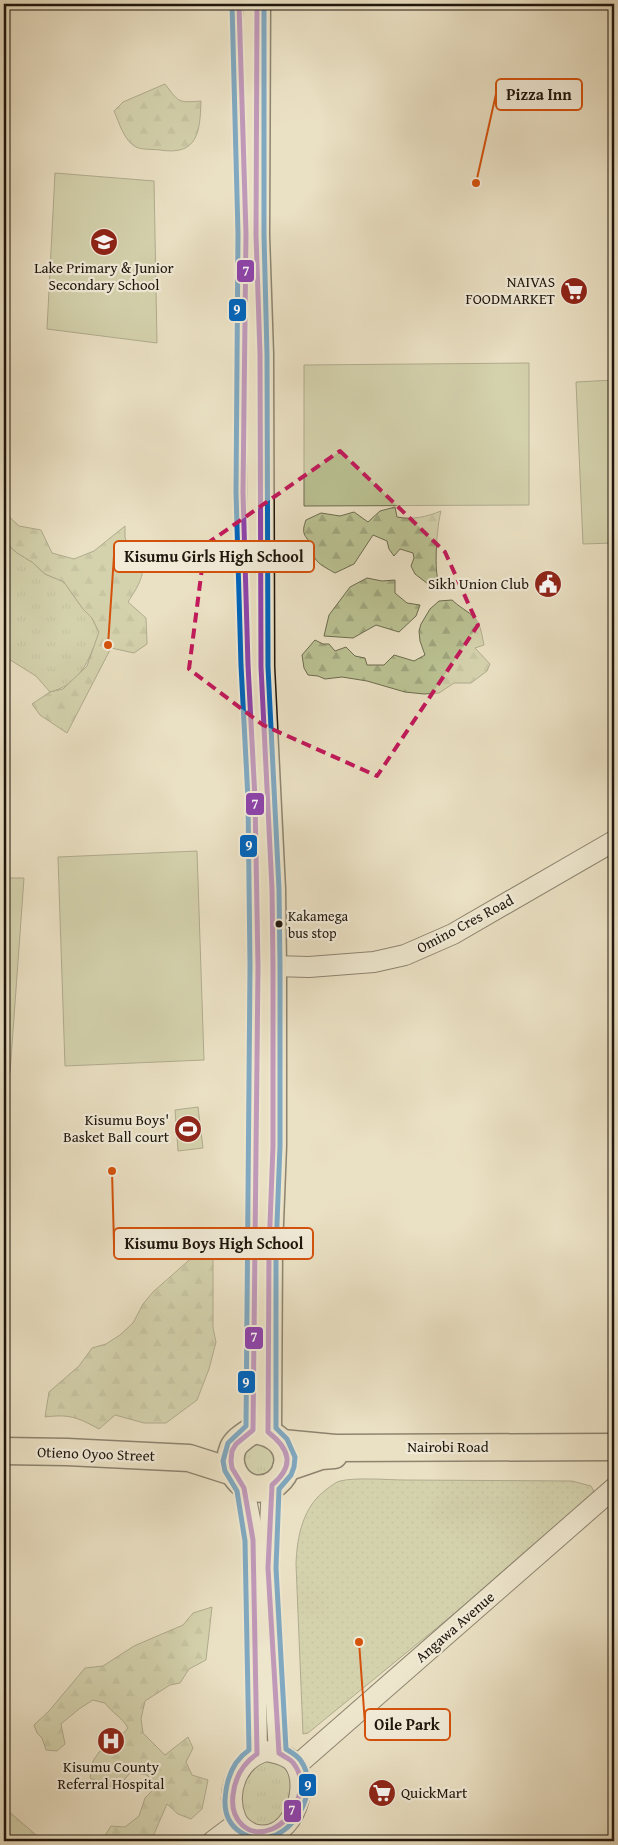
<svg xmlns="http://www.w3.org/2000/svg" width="618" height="1845" viewBox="0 0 618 1845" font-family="'Gentium Book Plus',serif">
	<defs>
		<pattern id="grass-tufts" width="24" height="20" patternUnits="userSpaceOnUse" patternTransform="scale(1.25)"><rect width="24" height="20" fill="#bac192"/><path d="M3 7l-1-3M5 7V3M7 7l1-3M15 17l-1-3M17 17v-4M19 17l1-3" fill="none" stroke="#9fa57d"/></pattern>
		<pattern id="forest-firs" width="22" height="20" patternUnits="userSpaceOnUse" patternTransform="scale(1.25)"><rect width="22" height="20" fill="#bac192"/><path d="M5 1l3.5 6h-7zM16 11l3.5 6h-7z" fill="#9fa57d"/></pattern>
		<pattern id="park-dots" width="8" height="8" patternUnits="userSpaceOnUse" patternTransform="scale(1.25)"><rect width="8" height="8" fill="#bac192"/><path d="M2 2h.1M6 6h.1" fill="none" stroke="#9fa57d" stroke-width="1.8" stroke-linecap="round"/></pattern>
	</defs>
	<rect width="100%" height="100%" fill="#eae0c3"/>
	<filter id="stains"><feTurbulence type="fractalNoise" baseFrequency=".004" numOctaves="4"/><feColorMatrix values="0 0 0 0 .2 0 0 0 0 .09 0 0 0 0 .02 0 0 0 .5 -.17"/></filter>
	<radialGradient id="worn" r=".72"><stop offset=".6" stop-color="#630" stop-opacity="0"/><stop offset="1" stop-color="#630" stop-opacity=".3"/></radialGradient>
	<g fill="url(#grass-tufts)" stroke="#6c6b4f">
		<path d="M4,541L17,553L32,562L45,574L64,582L83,609L92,618L99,633C89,660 81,684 50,692L36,676L4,656Z"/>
		<polygon points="248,1438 285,1453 258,1487 234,1456"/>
		<polygon points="271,1758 290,1769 291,1810 263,1833 243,1818 241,1787 246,1770"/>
	</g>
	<g fill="url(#forest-firs)" stroke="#6c6b4f">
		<path d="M165,84C179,102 177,103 201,101C200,132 198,156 160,150C153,149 142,150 136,147C124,141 119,122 114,111L123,102Z"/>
		<path d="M395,507L397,517C413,520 426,517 441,511C437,526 434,566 438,580L428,584L415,574L411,566L414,558L413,553L400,549L394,556L389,549L387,541L373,535L354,564L335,573C323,566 310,561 313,545C304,536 301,533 306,520L321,513L340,516L354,512L368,522L380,511Z"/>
		<path d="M4,512L19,526L41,530L52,553L74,559L94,551L125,526V537L130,557L142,559C146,576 136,589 128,602L146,618L147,644L134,653L111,648L67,733L40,715L32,704L50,692L63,689L87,666L99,632L92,618L83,609L64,582L45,574L32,562L17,553L4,541Z"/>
		<polygon points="367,578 382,581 395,580 395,593 407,603 420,605 416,616 399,632 376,625 353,638 324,636 329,615 350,587"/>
		<path d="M452,600C459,607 468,611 475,618C481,625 482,636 484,645L475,648L490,664L487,671L471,683H454L439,693L424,694L405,692L367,681L342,677L325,679L318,676L308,675L304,668L302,655L315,640L323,644H329L335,651L346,647L355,656L365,658L367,665H384L394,655L414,661L425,655L420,641L419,631L421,624L430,609L439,601Z"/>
		<path d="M205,1246L213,1256V1328L216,1342L209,1369L197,1400L166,1423H144L115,1415L99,1429C77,1417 69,1414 45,1417L49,1392L79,1366L92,1348L106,1344L120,1335L133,1323L143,1304L153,1292Z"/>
		<path d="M212,1607L206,1660L189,1669L180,1683L170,1685L145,1701L141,1719L143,1733L165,1755L188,1737L193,1748L186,1762L192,1775L208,1780L202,1809L191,1819L178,1814L167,1804L151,1841H105L103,1839L111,1826L125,1827L139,1816L145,1798L157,1786L147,1775L131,1772L117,1788L106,1785L90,1778L93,1761L99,1752L110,1748L128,1728C122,1717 112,1713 105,1703L93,1700L79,1709L61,1724L65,1744L57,1751L46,1750L42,1738L37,1733L34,1725L49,1711L85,1668L103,1666L134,1646L183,1625L193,1613Z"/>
		<polygon points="4,1804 7,1810 43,1841 4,1841"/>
	</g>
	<path fill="url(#park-dots)" stroke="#6c6b4f" d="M406,1480L572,1481L591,1486L597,1497L308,1733L303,1734L296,1564C297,1536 303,1506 327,1489C331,1486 336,1482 340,1481C356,1477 389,1480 406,1480Z"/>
	<g fill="#bac192" stroke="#6c6b4f">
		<polygon points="55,173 154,181 157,343 47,329"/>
		<polygon points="529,363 529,505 304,506 304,365"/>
		<polygon points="614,380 614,543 583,544 576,382"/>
		<polygon points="197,851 204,1060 65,1066 58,857"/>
		<polygon points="4,878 24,878 10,1073 4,1079"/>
		<polygon points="198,1107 203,1148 178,1151 175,1110"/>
	</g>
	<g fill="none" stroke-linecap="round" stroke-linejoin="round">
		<g stroke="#1e150c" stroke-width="22">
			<g id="secondary">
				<polyline points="273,966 309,967 374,962 405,955 453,934 614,841"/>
				<polyline points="243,1484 251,1524 254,1556 257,1754"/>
				<polyline points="272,1485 268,1568 279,1753"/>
				<path d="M266,1751C277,1753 291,1756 296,1766C310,1791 290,1845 253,1834C246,1831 239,1826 236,1819C225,1792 237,1759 266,1751Z"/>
				<polyline points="296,1766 614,1488"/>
				<polyline points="213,1841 237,1823"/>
			</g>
		</g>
		<g stroke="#1e150c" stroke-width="29">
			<g id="highway">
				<polyline points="257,4 256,235 260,354 261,667 272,889 273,966 273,1146 269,1249 268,1432"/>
				<path d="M253,1430C307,1436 290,1495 253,1488C236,1484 226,1464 233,1448C237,1440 246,1435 253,1430Z"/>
				<polyline points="282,1443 335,1448 614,1447"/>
				<polyline points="4,1451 67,1452 189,1458 233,1472"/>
				<polyline points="286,1468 321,1456 334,1455"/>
			</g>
		</g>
		<use href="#secondary" stroke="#f1ebd8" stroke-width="20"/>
		<use href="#highway" stroke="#eae0c3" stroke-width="26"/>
		<g stroke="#f1ebd8" stroke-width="9">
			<path id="bus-1" d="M239,4L246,234L243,492L248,665L255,799L258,966L253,1430L236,1444L232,1451L231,1461L232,1468L244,1488L253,1540L257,1754C242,1764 235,1777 233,1795C230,1819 247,1839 272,1829C294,1820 310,1785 294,1764C291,1759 284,1757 279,1753L268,1568L272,1485C295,1466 290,1449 268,1432L269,1249L273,1146V966L272,889L261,667L260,354L256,235L257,4"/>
		</g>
		<g stroke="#f1ebd8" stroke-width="9">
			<path id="bus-2" d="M232,4L238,234L236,492L241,665L248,799L250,966L246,1426L228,1443L223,1461L225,1471L237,1491L245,1541L249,1750C233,1761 226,1780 225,1800C224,1828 249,1845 276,1835C301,1823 318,1786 301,1761C298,1756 291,1752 286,1749L276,1568L279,1489L291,1475L294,1467L295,1457L287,1439L276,1428V1249L280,1146V966L279,889L268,667L267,354L264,235V4"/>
		</g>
		<use href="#bus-1" stroke="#8e44ad" stroke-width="5"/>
		<use href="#bus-2" stroke="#0065bd" stroke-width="5"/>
	</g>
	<path d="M0 0H618V1845H0ZM340,451L445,552L478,625L377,776L263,725L189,669L205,545Z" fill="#eae0c3" fill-opacity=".55" fill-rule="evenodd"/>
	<path fill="none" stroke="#c2185b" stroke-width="4" stroke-dasharray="10 6" stroke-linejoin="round" d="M340,451L445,552L478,625L377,776L263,725L189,669L205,545Z"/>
	<defs>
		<g id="school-disc" transform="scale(1.4375)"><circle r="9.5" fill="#8f2418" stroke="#f1ebd8"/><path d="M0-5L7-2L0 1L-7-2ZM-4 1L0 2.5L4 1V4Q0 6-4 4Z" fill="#fff"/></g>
		<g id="supermarket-disc" transform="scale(1.4375)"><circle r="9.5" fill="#8f2418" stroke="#f1ebd8"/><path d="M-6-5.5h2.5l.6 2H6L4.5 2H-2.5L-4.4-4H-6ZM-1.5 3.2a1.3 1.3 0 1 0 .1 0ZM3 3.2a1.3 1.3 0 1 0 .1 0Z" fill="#fff"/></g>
		<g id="civic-disc" transform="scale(1.4375)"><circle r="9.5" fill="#8f2418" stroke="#f1ebd8"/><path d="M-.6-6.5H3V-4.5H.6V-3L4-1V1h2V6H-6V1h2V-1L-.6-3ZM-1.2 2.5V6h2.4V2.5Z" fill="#fff"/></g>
		<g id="stadium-disc" transform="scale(1.4375)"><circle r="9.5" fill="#8f2418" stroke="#f1ebd8"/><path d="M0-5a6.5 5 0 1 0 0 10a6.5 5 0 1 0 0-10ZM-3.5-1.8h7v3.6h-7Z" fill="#fff"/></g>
		<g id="hospital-disc" transform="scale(1.4375)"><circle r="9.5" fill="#8f2418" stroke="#f1ebd8"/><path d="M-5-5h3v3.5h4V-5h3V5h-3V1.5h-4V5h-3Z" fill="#fff"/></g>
	</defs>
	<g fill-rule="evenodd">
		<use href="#school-disc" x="104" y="242"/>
		<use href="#supermarket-disc" x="574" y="291"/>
		<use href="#civic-disc" x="548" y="584"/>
		<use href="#stadium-disc" x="188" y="1129"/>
		<use href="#hospital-disc" x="111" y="1741"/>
		<use href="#supermarket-disc" x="382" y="1793"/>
	</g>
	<circle fill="#1e150c" stroke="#f1ebd8" stroke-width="2" cx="279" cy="924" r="4.5"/>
	<g text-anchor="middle" stroke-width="4.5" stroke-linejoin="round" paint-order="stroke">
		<g font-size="14" fill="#1e150c" stroke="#f1ebd8" text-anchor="start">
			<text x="288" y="921">Kakamega<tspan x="288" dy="17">bus stop</tspan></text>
		</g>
		<g font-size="15" fill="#1e150c" stroke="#f1ebd8" text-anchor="end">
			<text x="104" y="273" text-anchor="middle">Lake Primary &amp; Junior<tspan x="104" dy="17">Secondary School</tspan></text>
			<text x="555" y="287">NAIVAS<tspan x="555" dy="17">FOODMARKET</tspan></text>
			<text x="529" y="589">Sikh Union Club</text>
			<text x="169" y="1125">Kisumu Boys'<tspan x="169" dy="17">Basket Ball court</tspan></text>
			<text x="111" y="1772" text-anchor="middle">Kisumu County<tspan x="111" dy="17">Referral Hospital</tspan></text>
			<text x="401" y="1798" text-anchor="start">QuickMart</text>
		</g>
		<g font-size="15" fill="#1e150c" stroke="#f1ebd8">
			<text transform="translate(465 924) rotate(-28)" y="5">Omino Cres Road</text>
			<text x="448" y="1452">Nairobi Road</text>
			<text transform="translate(96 1454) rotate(2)" y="5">Otieno Oyoo Street</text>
			<text transform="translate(455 1627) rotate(-41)" y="5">Angawa Avenue</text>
		</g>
	</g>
	<path fill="none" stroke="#d4520c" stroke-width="2" d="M476 183L496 94M108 645L114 556M112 1171L114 1244M359 1642L365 1724"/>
	<g fill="#d4520c" stroke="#f1ebd8" stroke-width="2">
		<circle cx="476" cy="183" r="5"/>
		<circle cx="108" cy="645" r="5"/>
		<circle cx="112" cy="1171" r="5"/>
		<circle cx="359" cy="1642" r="5"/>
	</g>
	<g fill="#f1ebd8" stroke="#d4520c" stroke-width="2">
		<rect x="496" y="79" width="86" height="31" rx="5"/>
		<rect x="114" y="541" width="200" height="31" rx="5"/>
		<rect x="114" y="1228" width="199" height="31" rx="5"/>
		<rect x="365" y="1709" width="85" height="31" rx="5"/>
	</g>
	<g font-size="16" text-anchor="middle" font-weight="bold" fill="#1e150c">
		<text x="539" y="100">Pizza Inn</text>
		<text x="214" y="562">Kisumu Girls High School</text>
		<text x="214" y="1249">Kisumu Boys High School</text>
		<text x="407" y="1730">Oile Park</text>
	</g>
	<g stroke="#f1ebd8" stroke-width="2">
		<rect x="236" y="259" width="19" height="24" rx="5" fill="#8e44ad"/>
		<rect x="228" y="298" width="19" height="24" rx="5" fill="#0065bd"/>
		<rect x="245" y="792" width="20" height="24" rx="5" fill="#8e44ad"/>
		<rect x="239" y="834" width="19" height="24" rx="5" fill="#0065bd"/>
		<rect x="244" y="1326" width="20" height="24" rx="5" fill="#8e44ad"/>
		<rect x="237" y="1370" width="19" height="24" rx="5" fill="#0065bd"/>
		<rect x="298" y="1773" width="19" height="24" rx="5" fill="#0065bd"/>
		<rect x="283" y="1799" width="19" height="24" rx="5" fill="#8e44ad"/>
	</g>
	<g font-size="14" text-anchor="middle" font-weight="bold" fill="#fff">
		<text x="246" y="276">7</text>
		<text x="237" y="314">9</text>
		<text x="255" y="809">7</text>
		<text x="249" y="850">9</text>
		<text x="254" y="1342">7</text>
		<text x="246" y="1387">9</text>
		<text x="308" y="1790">9</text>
		<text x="292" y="1815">7</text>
	</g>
	<rect width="618" height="1845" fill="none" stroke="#eae0c3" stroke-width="20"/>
	<rect x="5" y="5" width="608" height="1835" fill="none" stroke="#1e150c" stroke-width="2.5"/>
	<rect x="10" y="10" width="598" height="1825" fill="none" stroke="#1e150c"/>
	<rect width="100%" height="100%" filter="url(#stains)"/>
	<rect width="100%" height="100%" fill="url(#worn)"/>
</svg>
